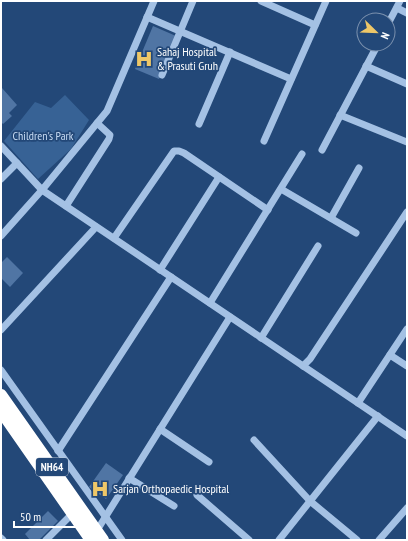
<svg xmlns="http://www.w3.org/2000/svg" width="408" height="541" viewBox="0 0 408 541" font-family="'PT Sans Narrow',sans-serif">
	<rect width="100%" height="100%" fill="#234878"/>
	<polygon fill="#376295" points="65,95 89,120 71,149 38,179 4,141 35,102 51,108"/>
	<g fill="#5075a4">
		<polygon points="153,26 176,36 159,79 135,69"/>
		<polygon points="2,88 17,105 9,113 12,116 3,124 1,122 1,89"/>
		<polygon points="7,257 23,273 10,287 1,278 1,263"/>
		<polygon points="106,463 123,475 106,499 89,487"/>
		<polygon points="48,511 58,521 39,540 30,540 25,534"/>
	</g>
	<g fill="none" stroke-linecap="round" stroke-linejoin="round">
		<g stroke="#a4c1e4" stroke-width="7">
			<polyline points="261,1 315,25"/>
			<polyline points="397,8 407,13"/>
			<polyline points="147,17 291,79"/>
			<polyline points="388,24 400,1"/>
			<polyline points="366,66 407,84"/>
			<polyline points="162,75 193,1"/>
			<polyline points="340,115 407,142"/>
			<polyline points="199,124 230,52"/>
			<polyline points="264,141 326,1"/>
			<polyline points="1,146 42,190 407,436"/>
			<polyline points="322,150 378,44"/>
			<polyline points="1,179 17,163"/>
			<polyline points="281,189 356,233"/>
			<polyline points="66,206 109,139 110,135 97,123"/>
			<polyline points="331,218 359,168"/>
			<polyline points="1,236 42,190 107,111 154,1"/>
			<polyline points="114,238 174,151 179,151 184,153 268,210"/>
			<polyline points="160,270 219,177"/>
			<polyline points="210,303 302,154"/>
			<polyline points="1,330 96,227"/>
			<polyline points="261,338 318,246"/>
			<polyline points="390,355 407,366"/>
			<polyline points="303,366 310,359 407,212"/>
			<polyline points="1,370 122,540"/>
			<polyline points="358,403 407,329"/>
			<polyline points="160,429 209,462"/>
			<polyline points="254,440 310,501 357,540"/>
			<polyline points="58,451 171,277"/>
			<polyline points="129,478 174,506"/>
			<polyline points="197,495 249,540"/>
			<polyline points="96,532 230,317"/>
			<polyline points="1,538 3,540"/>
			<polyline points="46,540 69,517"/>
			<polyline points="279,540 378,416"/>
			<polyline points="379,540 407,508"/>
		</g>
		<g stroke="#fff" stroke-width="12">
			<polyline points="1,395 103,540"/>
			<polyline points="1,411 91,540"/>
		</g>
	</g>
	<defs>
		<g id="hospital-bare" transform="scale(1.38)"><path d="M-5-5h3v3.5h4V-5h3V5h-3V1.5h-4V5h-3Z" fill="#eec768" stroke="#234878" stroke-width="2.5" paint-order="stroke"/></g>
	</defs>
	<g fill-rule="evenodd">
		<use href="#hospital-bare" x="144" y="59"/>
		<use href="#hospital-bare" x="100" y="489"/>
	</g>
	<g text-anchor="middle" stroke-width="3.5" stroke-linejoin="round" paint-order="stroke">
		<rect fill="#234878" stroke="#bdc8d6" stroke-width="1" x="36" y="458" width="32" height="18" rx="3"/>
		<g font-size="11" font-weight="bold" fill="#fff">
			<text x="52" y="471">NH64</text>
		</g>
		<g font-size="12" fill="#fff" stroke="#234878" text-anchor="start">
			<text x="157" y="56">Sahaj Hospital<tspan x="157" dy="14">&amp; Prasuti Gruh</tspan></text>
			<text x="113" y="493">Sarjan Orthopaedic Hospital</text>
		</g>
		<g font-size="12" fill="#c7dbf3" stroke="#234878">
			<text x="43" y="140">Children's Park</text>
		</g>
	</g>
	<rect width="408" height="541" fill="none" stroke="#ffffff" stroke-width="4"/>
	<g transform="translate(376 32) rotate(113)"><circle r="19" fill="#234878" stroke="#7b91ae"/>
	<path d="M0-3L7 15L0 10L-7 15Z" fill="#eec768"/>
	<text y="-6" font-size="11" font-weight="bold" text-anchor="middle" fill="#ffffff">N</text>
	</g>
	<path d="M14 521v6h81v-6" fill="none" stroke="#ffffff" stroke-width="2"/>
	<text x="20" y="521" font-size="12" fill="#ffffff" stroke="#234878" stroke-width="3" paint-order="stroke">50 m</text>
</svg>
